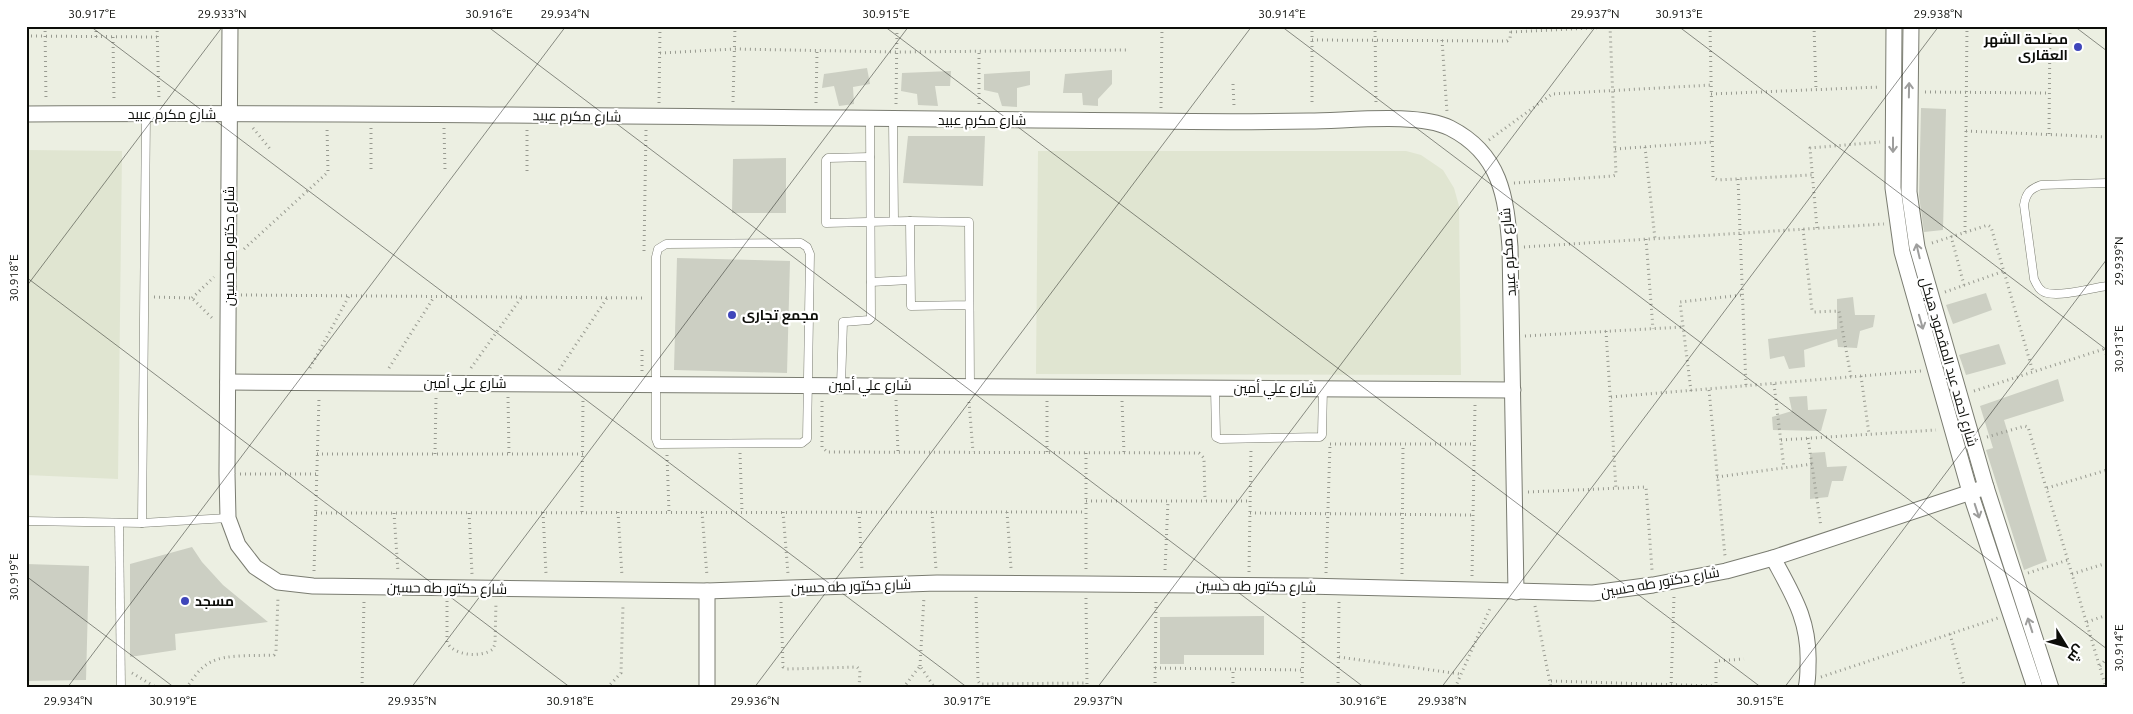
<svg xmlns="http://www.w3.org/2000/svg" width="2133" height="714" viewBox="0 0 2133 714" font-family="Ubuntu,Cairo,sans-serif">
	<rect width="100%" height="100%" fill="#ecefe2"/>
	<g fill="#e0e5d1">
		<polygon points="26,150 122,151 118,479 26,475"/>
		<polygon points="1038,151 1406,151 1421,155 1443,170 1454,188 1459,206 1461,375 1036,374"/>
	</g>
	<g fill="#cccfc3">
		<polygon points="867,68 870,84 853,87 854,104 839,106 834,86 822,88 824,74"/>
		<polygon points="1112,70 1112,84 1098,99 1098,106 1083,105 1082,93 1063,93 1065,74"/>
		<polygon points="951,71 950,86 935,86 938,106 918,105 917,94 901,91 902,73"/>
		<polygon points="1030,71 1030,85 1017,88 1017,107 1002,106 998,93 984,90 984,74"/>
		<polygon points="1921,108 1946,109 1943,230 1924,232 1919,196"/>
		<polygon points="908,136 985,136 983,186 903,183"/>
		<polygon points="786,158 786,213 732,213 733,159"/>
		<polygon points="677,258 790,261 787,373 674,370"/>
		<polygon points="1986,293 1992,310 1953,324 1946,305"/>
		<polygon points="1853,297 1855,315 1875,315 1873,327 1860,331 1857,348 1838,347 1837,339 1804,350 1805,367 1789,369 1784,356 1770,359 1768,339 1837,329 1837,299"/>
		<polygon points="1999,344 2006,364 1966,375 1959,355"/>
		<polygon points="2058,379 2064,401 2004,420 2047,561 2024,570 1986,450 1993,448 1980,406"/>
		<polygon points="1807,396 1808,410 1827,409 1821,431 1773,430 1772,417 1792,411 1789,397"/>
		<polygon points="1825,452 1827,467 1847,466 1843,481 1832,481 1828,497 1810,499 1810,453"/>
		<polygon points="192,547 202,562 223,585 268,622 175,634 176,650 130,657 130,564"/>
		<polygon points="26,564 89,566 86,680 26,681"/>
		<polygon points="1264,616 1264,655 1184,655 1184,664 1160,664 1160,617"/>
	</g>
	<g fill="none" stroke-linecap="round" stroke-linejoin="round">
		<g stroke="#7a7c71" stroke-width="9">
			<g id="service">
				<polyline points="893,119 894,221"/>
				<polyline points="870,157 828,158 826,160 826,223 910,221"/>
				<path d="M2107,183L2041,185C2030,189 2026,193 2024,205L2034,279C2037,285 2039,291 2047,293C2062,297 2091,288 2107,286"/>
				<polygon points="801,243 807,247 810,254 807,439 802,443 658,444 656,439 656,257 658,249 666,244"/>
				<polyline points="871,282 910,280"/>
				<polyline points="969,305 911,306 910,221 969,222 970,386"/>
				<polyline points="841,385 843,322 869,320 871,318 870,119"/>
				<polyline points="1215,388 1216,437 1220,439 1320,437 1322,435 1323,388"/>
				<polyline points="26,521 142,523 228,518"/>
				<polyline points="119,523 121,688"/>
				<polyline points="142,523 146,114"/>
			</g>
		</g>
		<g stroke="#7a7c71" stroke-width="17">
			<g id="minor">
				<polyline points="230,26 227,474 228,518 238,545 255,567 278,582 313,586 707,591 937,583 1086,584 1305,586 1593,593 1653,585 1726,571 1773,558 1986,487"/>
				<polyline points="1894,26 1893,188 1902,252 1970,492 2035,688"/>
				<polyline points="1911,26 1909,192 1917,247 1986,487 2051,688"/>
				<path d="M26,114C401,112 777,118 1152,121C1204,122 1257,122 1309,121C1347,121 1418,112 1450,128C1501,154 1506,197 1510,247L1516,592"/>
				<polyline points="228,382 1513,390"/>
				<path d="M1773,558C1793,595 1810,621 1808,665C1808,673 1808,680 1806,688"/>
				<polyline points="707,688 707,591"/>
			</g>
		</g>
		<g stroke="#989a90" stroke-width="3" stroke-dasharray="1 4" stroke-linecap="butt">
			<polyline points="45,26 46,101"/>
			<polyline points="96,26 96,37"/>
			<polyline points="157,26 159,101"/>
			<polyline points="326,26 499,26"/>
			<polyline points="1312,26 1312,106"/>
			<polyline points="1375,26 1376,105"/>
			<polyline points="1710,26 1713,178 1718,180 1812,175"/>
			<polyline points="1781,26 1792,26"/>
			<polyline points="1814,26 1816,90"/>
			<polyline points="1511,32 1610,27"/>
			<polyline points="26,36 157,37"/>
			<polyline points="113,37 114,101"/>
			<polyline points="1312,40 1507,41 1510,39 1511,26"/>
			<polyline points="1442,40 1447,112"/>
			<polyline points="660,53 735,49 897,52 1127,50"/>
			<polyline points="1233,84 1234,106"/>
			<polyline points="1925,92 2049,93"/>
			<polyline points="1711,94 1880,87"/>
			<polyline points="733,102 735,26"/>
			<polyline points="659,103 660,26"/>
			<polyline points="816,103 817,52"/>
			<polyline points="896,104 897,26"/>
			<polyline points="979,104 979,51"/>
			<polyline points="1161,108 1162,26"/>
			<polyline points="253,128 271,150"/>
			<polyline points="444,128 445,170"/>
			<polyline points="527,130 527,172"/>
			<polyline points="1966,131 2107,137"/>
			<polyline points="2049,134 2050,26"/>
			<polyline points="1489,140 1552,94 1711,85"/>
			<polyline points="1645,147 1655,239"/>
			<polyline points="1615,149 1712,142"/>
			<polyline points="371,169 371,127"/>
			<polyline points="1738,179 1746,386"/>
			<polyline points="1514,183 1613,176 1616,175 1610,26"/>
			<polyline points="1817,228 1810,148 1880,142"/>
			<polyline points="1803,229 1812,310 1814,312 1839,311 1851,377"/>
			<polyline points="1965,232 1967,26"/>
			<polyline points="1951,236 1964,285"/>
			<polyline points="1646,239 1653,329"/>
			<polyline points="1932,243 1988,225 1991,227 2033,372"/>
			<polyline points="1524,247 1884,224"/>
			<polyline points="244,249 328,172 327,127"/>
			<polyline points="644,251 646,130"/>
			<polyline points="1945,292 2004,271"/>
			<polyline points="241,295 643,298"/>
			<polyline points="154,297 192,298 213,319"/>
			<polyline points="192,298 214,277"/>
			<polyline points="1606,331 1616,489"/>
			<polyline points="1525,336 1682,327"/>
			<polyline points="2104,349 2107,356"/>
			<polyline points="310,368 349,296"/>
			<polyline points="389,368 434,297"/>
			<polyline points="471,368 521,298"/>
			<polyline points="559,370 607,298"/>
			<polyline points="642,371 642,350"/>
			<polyline points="1861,376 1869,434"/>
			<polyline points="1774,384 1784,468"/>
			<polyline points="1709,390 1725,556"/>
			<polyline points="1691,391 1680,302 1742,295"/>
			<polyline points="1974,391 2107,348"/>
			<polyline points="508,397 509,454"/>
			<polyline points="1611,397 1921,371"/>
			<polyline points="896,400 898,452"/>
			<polyline points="822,401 822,447 827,452 1199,453 1204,458 1205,501"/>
			<polyline points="1047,401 1047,453"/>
			<polyline points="1122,401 1124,453"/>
			<polyline points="969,402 973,452"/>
			<polyline points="1987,437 2025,426 2028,427 2106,688"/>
			<polyline points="1808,438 1821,527"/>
			<polyline points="1781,440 1936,430"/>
			<polyline points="1330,444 1474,444"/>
			<polyline points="740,453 742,512"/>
			<polyline points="1086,453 1086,570"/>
			<polyline points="317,454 583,454"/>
			<polyline points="435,454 436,398"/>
			<polyline points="667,455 669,512"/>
			<polyline points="240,474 317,474"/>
			<polyline points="1717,477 1812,464"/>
			<polyline points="2047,488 2107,470"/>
			<polyline points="1528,492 1646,487 1652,570"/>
			<polyline points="1086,501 1250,501"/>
			<polyline points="543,512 546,574"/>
			<polyline points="582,512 583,398"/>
			<polyline points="618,512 622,576"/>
			<polyline points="702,512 707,576"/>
			<polyline points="783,512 788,574"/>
			<polyline points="859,512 862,571"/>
			<polyline points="932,512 936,569"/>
			<polyline points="1007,512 1011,568"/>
			<polyline points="316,513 1086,512"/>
			<polyline points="394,513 398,572"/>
			<polyline points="469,513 472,574"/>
			<polyline points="1250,513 1473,515"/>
			<polyline points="1165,570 1168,501"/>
			<polyline points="314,571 319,398"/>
			<polyline points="1249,572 1251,448"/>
			<polyline points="1326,573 1330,444"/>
			<polyline points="2028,573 2068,560"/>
			<polyline points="1402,574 1403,444"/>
			<polyline points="2072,574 2107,563"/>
			<polyline points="1472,576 1475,405"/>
			<polyline points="976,597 978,681 980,684 1087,683"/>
			<polyline points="1086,598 1087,688"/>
			<path d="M447,601V642C453,656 482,658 493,649L495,644L496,602"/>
			<polyline points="781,602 783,667 787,669 857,667 860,670 859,688"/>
			<polyline points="1535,606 1551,688"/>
			<polyline points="2087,622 2107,615"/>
			<polyline points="1950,634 1965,688"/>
			<polyline points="1339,657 1460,674"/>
			<polyline points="920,666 924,597"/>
			<polyline points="2100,666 2107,658"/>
			<polyline points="1155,668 1302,670"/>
			<polyline points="132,673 157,688"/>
			<polyline points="1821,677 1998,618"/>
			<polyline points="1551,681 1716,686"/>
			<path d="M186,688C193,679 200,667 211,662C225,654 257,656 274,655L276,651L278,597"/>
			<polyline points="362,688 364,601"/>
			<polyline points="607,688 621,673 623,605"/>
			<polyline points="903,688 920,666 935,688"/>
			<polyline points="1155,688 1156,598"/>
			<polyline points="1233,688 1233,669"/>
			<polyline points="1302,688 1304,601"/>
			<polyline points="1338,688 1339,602"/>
			<polyline points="1455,688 1491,606"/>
			<polyline points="1671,688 1674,596"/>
			<polyline points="1716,688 1716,661 1744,659"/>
		</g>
		<use href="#service" stroke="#fff" stroke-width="8"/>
		<use href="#minor" stroke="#fff" stroke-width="15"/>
	</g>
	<defs><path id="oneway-shaft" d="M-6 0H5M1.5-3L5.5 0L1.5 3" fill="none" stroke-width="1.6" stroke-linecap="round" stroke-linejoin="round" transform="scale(1.25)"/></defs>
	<g stroke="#9e9e9d">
		<use href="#oneway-shaft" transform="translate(1909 90) rotate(-89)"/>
		<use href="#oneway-shaft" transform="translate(1893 145) rotate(90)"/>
		<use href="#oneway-shaft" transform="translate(1918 251) rotate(-103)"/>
		<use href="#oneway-shaft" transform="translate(1921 322) rotate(74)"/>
		<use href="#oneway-shaft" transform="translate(1977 511) rotate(72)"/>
		<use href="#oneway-shaft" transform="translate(2030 625) rotate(-108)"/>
	</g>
	<path fill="none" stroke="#0c0d09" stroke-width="1" stroke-opacity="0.45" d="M90,26L968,688M487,26L1365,688M884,26L1762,688M1281,26L2107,649M1678,26L2107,350M2074,26L2107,51M26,277L571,688M26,287L223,26M26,576L175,688M67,688L566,26M411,688L909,26M754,688L1252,26M1097,688L1596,26M1441,688L1939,26M1784,688L2107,259"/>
	<g fill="#3f46ba" stroke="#fff" stroke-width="2">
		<circle cx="2078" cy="47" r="5"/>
		<circle cx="732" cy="315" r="5"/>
		<circle cx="185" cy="601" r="5"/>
	</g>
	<g text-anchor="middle" stroke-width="4.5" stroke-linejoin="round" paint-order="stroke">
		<g font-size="14" font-weight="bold" fill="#0c0d09" stroke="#fff" text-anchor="start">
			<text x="2068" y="44" text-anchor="end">مصلحة الشهر<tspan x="2068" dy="16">العقارى</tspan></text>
			<text x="742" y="320">مجمع تجارى</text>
			<text x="195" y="606">مسجد</text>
		</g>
		<g font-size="14" fill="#0c0d09" stroke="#fff">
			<text x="172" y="119">شارع مكرم عبيد</text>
			<text transform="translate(577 116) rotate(1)" y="5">شارع مكرم عبيد</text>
			<text x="982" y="125">شارع مكرم عبيد</text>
			<text transform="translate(229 246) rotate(-90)" y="5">شارع دكتور طه حسين</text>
			<text transform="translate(1508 252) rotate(-94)" y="5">شارع مكرم عبيد</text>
			<text transform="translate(1949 362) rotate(74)" y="5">شارع احمد عبد المقصود هيكل</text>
			<text x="465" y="388">شارع علي أمين</text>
			<text x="870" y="390">شارع علي أمين</text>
			<text x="1275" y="393">شارع علي أمين</text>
			<text transform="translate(1660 582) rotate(-10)" y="5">شارع دكتور طه حسين</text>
			<text transform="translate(851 586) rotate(-2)" y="5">شارع دكتور طه حسين</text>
			<text transform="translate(1256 586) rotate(1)" y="5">شارع دكتور طه حسين</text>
			<text transform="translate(447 588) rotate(1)" y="5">شارع دكتور طه حسين</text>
		</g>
	</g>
	<rect width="2133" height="714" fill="none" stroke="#ffffff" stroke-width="55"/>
	<g transform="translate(2066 646) rotate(127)" stroke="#ffffff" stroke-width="4" paint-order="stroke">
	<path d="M0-4L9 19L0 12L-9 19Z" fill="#0c0d09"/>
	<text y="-8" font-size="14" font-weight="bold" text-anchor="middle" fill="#0c0d09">ش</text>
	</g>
	<rect x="28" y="28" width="2078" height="658" fill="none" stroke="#0c0d09" stroke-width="2"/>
	<g font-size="12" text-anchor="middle" fill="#0c0d09">
		<text x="92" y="18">30.917°E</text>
		<text x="222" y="18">29.933°N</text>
		<text x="489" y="18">30.916°E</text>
		<text x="565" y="18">29.934°N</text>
		<text x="886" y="18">30.915°E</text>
		<text x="1282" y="18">30.914°E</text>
		<text x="1595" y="18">29.937°N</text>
		<text x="1679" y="18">30.913°E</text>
		<text x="1938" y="18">29.938°N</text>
		<text transform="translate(2119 261) rotate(-90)" y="4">29.939°N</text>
		<text transform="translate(14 278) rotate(-90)" y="4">30.918°E</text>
		<text transform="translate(2119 349) rotate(-90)" y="4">30.913°E</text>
		<text transform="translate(14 577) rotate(-90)" y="4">30.919°E</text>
		<text transform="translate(2119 648) rotate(-90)" y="4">30.914°E</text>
		<text x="68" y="705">29.934°N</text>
		<text x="173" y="705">30.919°E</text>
		<text x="412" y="705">29.935°N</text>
		<text x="570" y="705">30.918°E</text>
		<text x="755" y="705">29.936°N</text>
		<text x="967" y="705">30.917°E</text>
		<text x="1098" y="705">29.937°N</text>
		<text x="1363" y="705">30.916°E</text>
		<text x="1442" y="705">29.938°N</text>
		<text x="1760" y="705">30.915°E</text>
	</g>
</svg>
